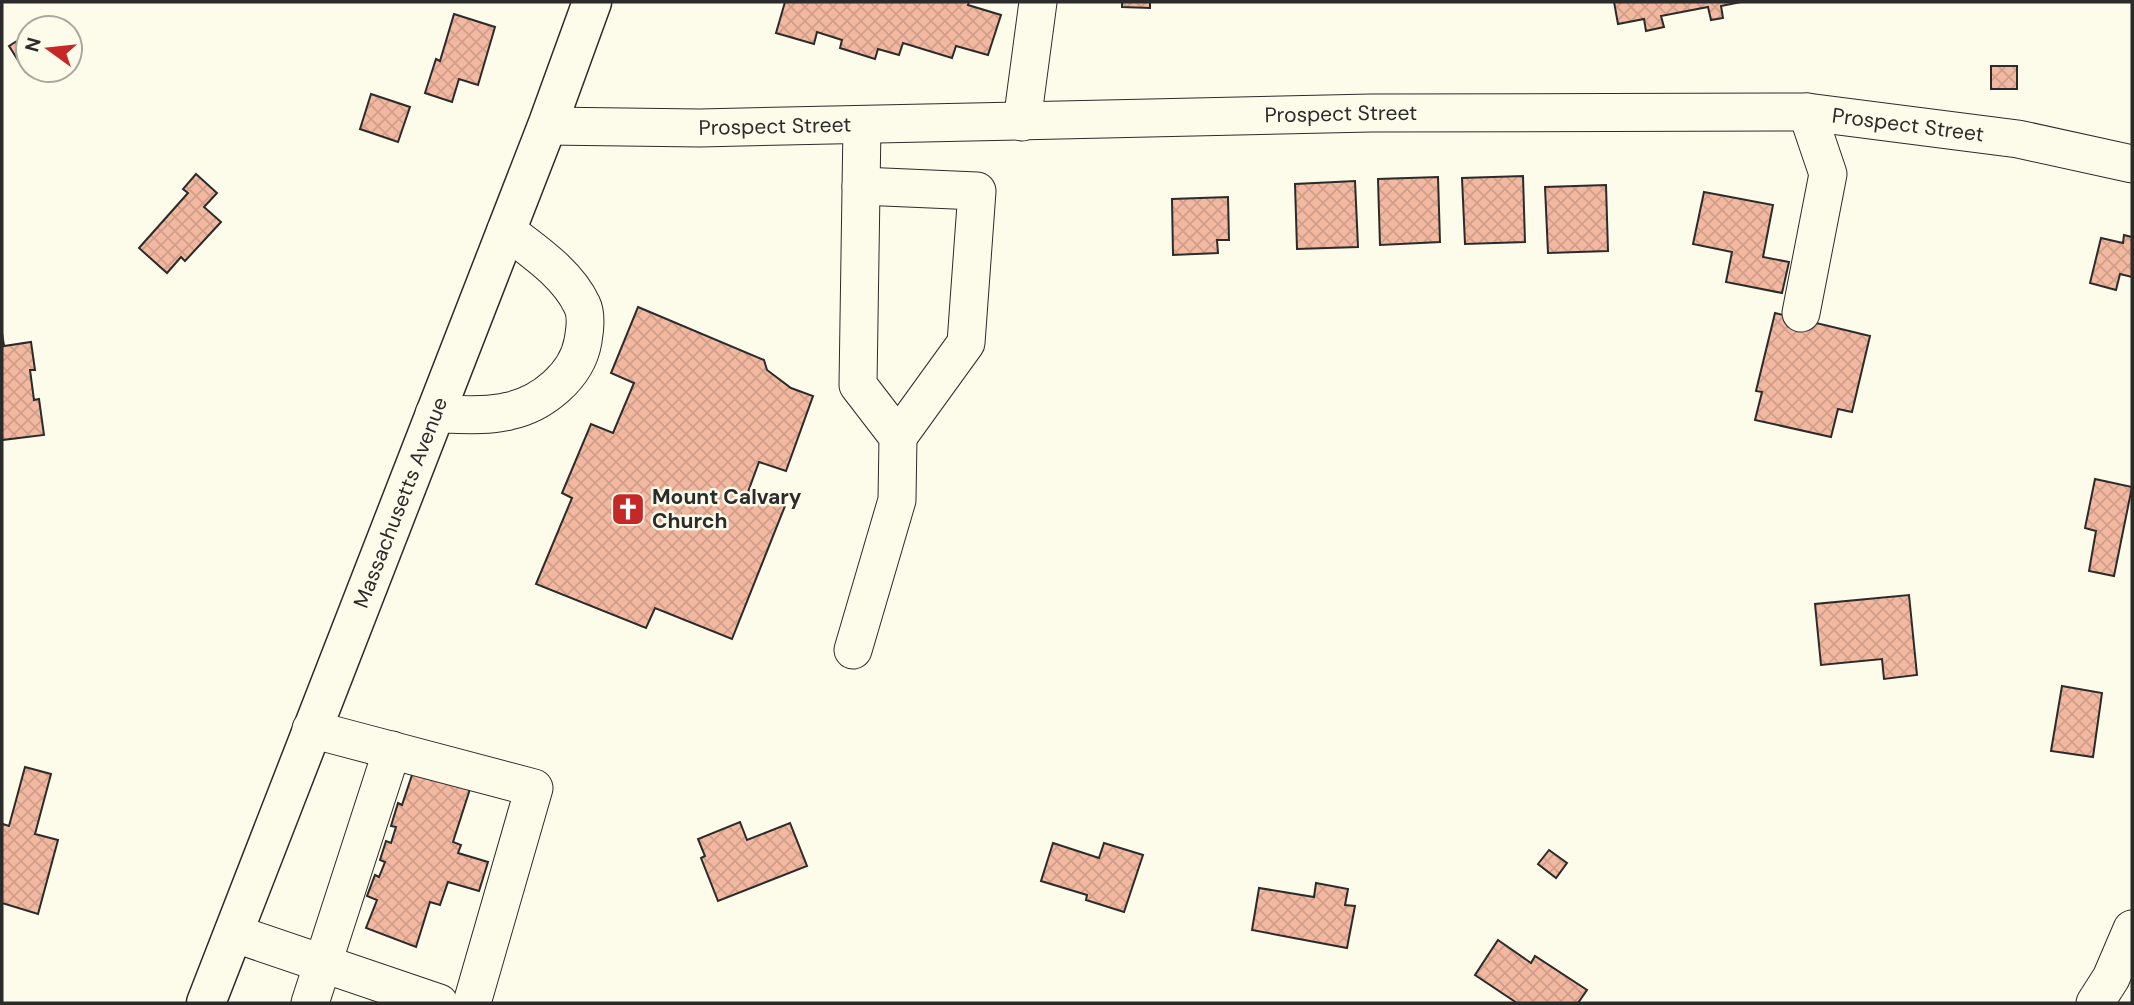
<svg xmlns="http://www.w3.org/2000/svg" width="2134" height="1005" viewBox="0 0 2134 1005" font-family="'DM Sans',sans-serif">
	<defs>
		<pattern id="building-cross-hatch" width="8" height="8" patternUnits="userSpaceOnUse" patternTransform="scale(1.75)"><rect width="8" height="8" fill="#f2b8a0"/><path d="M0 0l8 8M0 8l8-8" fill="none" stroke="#d09e8a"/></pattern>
	</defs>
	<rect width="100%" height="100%" fill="#fdfbea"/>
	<g fill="url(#building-cross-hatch)" stroke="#2b2b2b" stroke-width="2">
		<polygon points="785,2 969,2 968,5 1001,15 988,55 956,46 952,58 903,43 899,55 878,49 875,59 840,48 842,40 817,32 814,44 776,33"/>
		<polygon points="1122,2 1150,2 1150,8 1122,7"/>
		<polygon points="1614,2 1741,2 1721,6 1723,18 1711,20 1708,7 1661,16 1664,27 1646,31 1644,19 1618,24"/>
		<polygon points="454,14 495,27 478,85 459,79 452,102 425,93 436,59 440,61"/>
		<polygon points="28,34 28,69 25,71 9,46"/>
		<rect x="1991" y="66" width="26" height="23"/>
		<polygon points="371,94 410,107 398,142 360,129"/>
		<polygon points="196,174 217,193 204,207 221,222 185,261 181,257 167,273 139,248 188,193 183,189"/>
		<polygon points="1523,176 1525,242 1465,244 1462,178"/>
		<polygon points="1438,177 1440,242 1380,245 1378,179"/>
		<polygon points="1355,181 1358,247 1297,249 1295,184"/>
		<polygon points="1606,185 1608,251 1548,253 1545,187"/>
		<polygon points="1704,192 1773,205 1763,257 1789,262 1782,293 1726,282 1732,252 1693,244"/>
		<polygon points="1228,197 1229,240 1217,240 1218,253 1173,255 1172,199"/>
		<polygon points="2124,235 2132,237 2132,277 2120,274 2116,290 2090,283 2101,238 2123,243"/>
		<polygon points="638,307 764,360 767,370 791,388 813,396 786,471 759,462 748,492 785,506 732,639 655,608 646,628 536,584 572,498 562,493 591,424 613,433 634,383 611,373"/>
		<polygon points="1775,313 1870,336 1852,412 1838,409 1831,437 1755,420 1762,392 1756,391"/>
		<polygon points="2,333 4,346 31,342 35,370 30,370 34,400 39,399 44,435 2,440"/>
		<polygon points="2095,479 2132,487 2114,576 2089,571 2096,531 2085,528"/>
		<polygon points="1909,595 1917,675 1884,679 1882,659 1821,665 1815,604"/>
		<polygon points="2062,686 2102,693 2093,757 2051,751"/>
		<polygon points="25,767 51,774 35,834 58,840 38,914 2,903 2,827 3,824 9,826"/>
		<polygon points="413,772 470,789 453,842 461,845 458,853 488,862 479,891 448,882 440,905 430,902 416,947 366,928 377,900 367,896 375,875 379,877 385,862 380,860 386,841 391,843 396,827 391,826 398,803 402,805"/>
		<polygon points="740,822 747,840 790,823 807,866 718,901 701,858 705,856 698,839"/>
		<polygon points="1053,843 1099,858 1104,843 1143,855 1124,912 1086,900 1087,895 1041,881"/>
		<polygon points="1549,850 1567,863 1556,878 1538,864"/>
		<polygon points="1316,883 1348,889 1345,905 1355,906 1347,948 1252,930 1259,888 1314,897"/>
		<polygon points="1498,940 1531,963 1535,956 1587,990 1578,1003 1517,1003 1475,975"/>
	</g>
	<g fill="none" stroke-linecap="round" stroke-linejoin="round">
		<g stroke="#2b2b2b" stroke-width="39">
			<g id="minor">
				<polyline points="1022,122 1038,2"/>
				<path id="s1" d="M547,126L700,128L1371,113L1807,112L2018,139L2132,164"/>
				<polyline points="861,186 977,191 966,343 898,437"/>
				<polyline points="1801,313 1828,174 1807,112"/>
				<path d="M434,414C458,414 485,417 509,411C542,404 577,376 583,341C585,330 587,315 582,305C567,273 533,251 506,230"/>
				<polyline points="853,650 897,500 898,437 858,385 862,125"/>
				<polyline points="311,729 534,788 472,1003"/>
				<polyline points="233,933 439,1003"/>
				<polyline points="310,1003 392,750"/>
				<polyline points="2095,1003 2111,978 2132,929"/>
			</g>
		</g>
		<g stroke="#2b2b2b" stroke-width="41">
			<g id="major">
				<path id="s2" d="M206,1003L547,126L592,2"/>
			</g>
		</g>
		<use href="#minor" stroke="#fdfbea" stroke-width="37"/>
		<use href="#major" stroke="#fdfbea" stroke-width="38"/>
	</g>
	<defs>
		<g id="church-square" transform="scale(1.75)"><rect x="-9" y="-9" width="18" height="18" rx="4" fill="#c62828" stroke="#fdfbea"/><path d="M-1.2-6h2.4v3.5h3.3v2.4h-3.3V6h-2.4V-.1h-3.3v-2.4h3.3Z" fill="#fff"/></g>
	</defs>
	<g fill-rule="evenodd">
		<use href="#church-square" x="628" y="509"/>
	</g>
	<g text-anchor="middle" stroke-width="5" stroke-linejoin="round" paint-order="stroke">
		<g font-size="21" fill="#2b2b2b" stroke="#fdfbea">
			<text dy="7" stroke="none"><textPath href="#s1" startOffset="794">Prospect Street</textPath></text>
			<text dy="7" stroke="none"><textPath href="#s1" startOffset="1362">Prospect Street</textPath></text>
			<text dy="7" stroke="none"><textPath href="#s1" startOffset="228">Prospect Street</textPath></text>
			<text dy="7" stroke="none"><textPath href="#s2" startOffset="537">Massachusetts Avenue</textPath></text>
		</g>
		<g font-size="21" font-weight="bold" fill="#2b2b2b" stroke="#fdfbea" text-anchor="start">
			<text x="652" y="504">Mount Calvary<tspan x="652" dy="24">Church</tspan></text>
		</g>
	</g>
	<rect width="2134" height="1005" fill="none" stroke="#2b2b2b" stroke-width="7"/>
	<g transform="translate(49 49) rotate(285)"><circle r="33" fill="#fdfbea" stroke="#a9a89e" stroke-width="2"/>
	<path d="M0-5L12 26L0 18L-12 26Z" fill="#c62828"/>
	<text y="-10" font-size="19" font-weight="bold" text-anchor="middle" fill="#2b2b2b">N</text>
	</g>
</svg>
